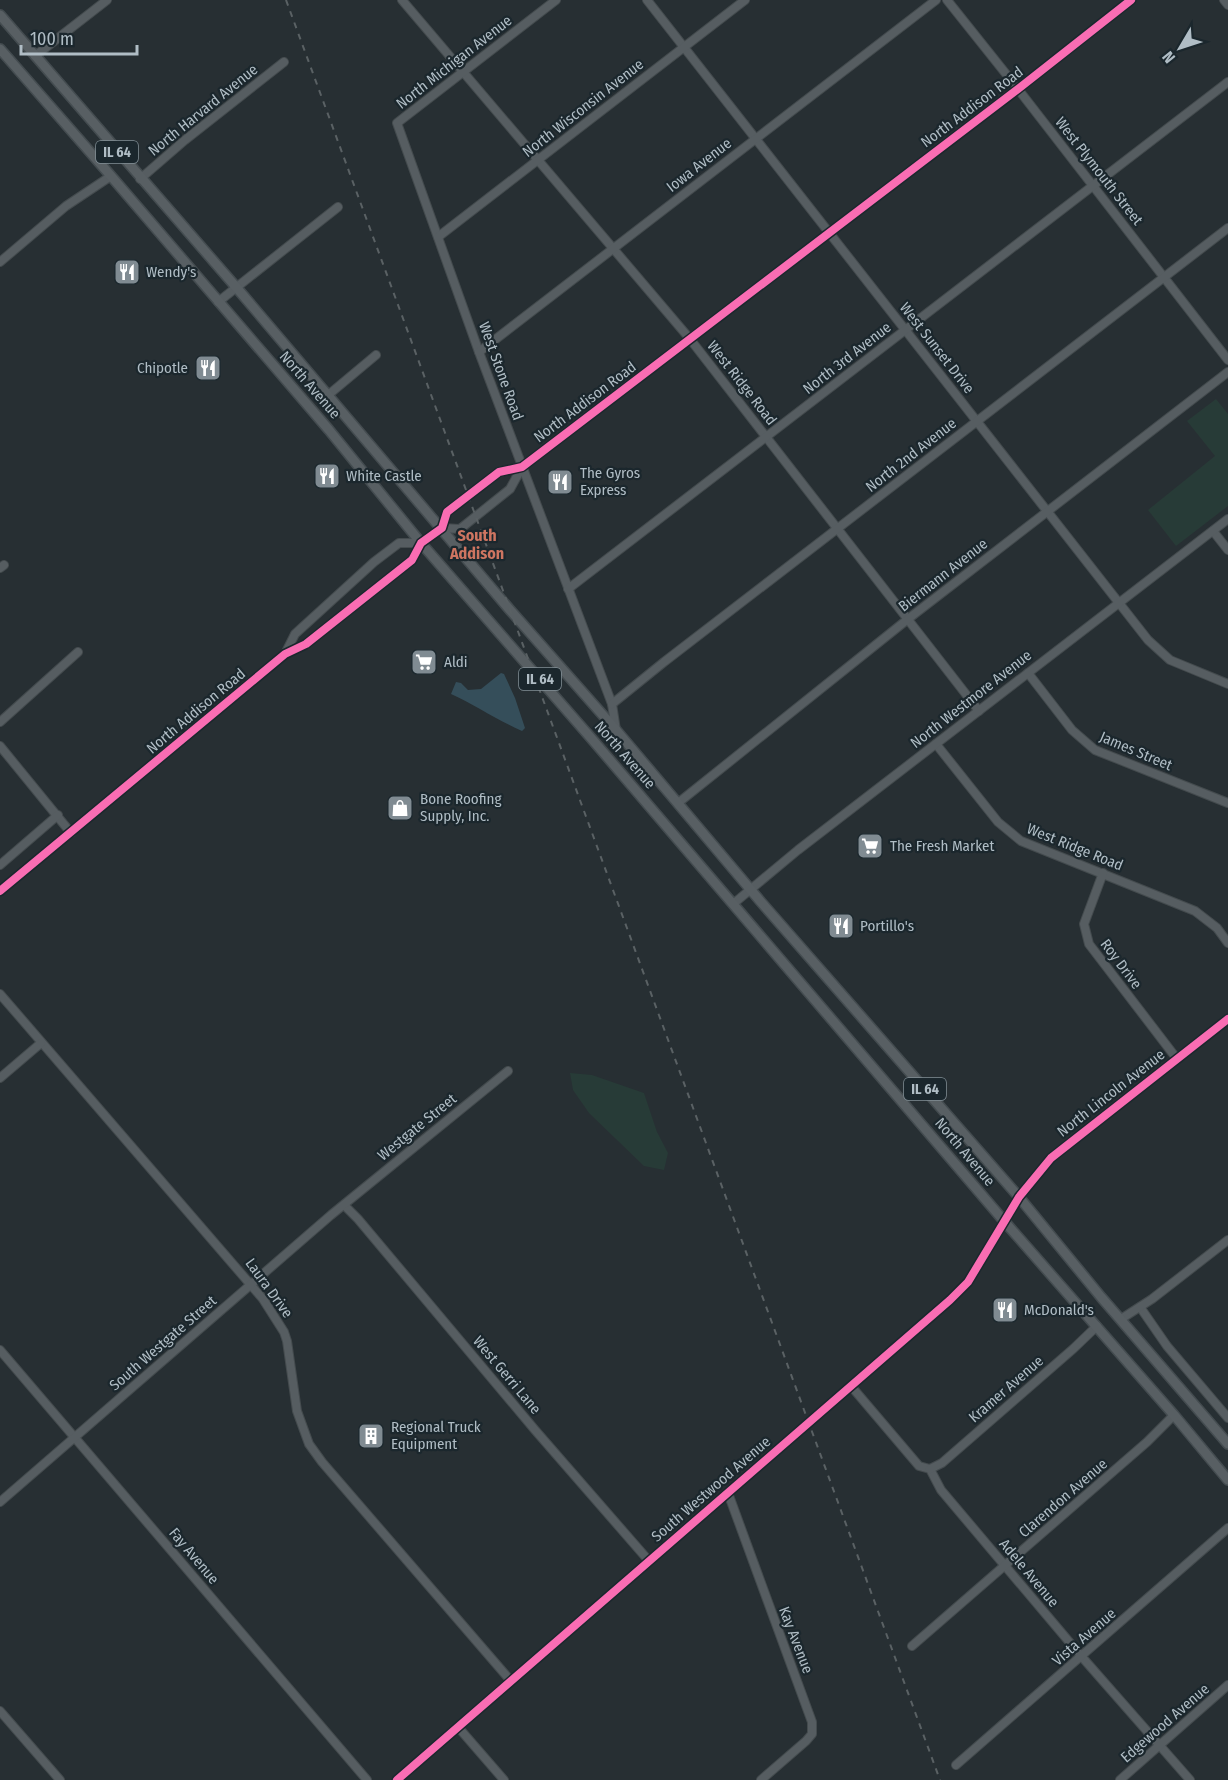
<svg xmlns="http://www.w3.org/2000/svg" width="1228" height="1780" viewBox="0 0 1228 1780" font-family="'Fira Sans Condensed',sans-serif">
	<rect width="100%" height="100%" fill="#272f33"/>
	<g fill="#273b37">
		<polygon points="1216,399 1228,414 1228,506 1176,546 1148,510 1215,456 1187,421"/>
		<polygon points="570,1073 592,1075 644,1093 657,1132 668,1153 664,1170 644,1166 589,1113 573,1090"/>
	</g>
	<path fill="#354e5a" d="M501,673L504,674L515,698L525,728L522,731C497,720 475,705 451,694L456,682L461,683L468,690L481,689Z"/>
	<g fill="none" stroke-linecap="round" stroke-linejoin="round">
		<g stroke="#444b4e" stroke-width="10">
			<g id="minor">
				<polyline points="402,0 690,339 979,711"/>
				<polyline points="556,0 397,123 479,352 612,704 616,730"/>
				<polyline points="647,0 1148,640 1170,660 1228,684"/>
				<polyline points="947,0 1018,89 1228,360"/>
				<polyline points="1224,0 1228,5"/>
				<polyline points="35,56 107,0"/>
				<polyline points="140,179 185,140 284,62"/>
				<polyline points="438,237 745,0"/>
				<polyline points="0,262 66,206 111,176"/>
				<polyline points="218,302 338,207"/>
				<polyline points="479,352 936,0"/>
				<polyline points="327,396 376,355"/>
				<polyline points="442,528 460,529 510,489 522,467"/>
				<polyline points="1213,531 1228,550"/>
				<polyline points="0,568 4,565"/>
				<polyline points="568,589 1228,82"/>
				<polyline points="285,654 295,634 374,562 399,543 421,543"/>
				<polyline points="1028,673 1072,730 1095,750 1228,803"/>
				<polyline points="612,704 664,662 1228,228"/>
				<polyline points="0,722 78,652"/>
				<polyline points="936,744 998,822 1021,841 1195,911 1217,928 1228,943"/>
				<polyline points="0,746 71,833"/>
				<polyline points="678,803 908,619 1228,372"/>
				<polyline points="0,865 58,815"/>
				<polyline points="1103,873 1084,924 1089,944 1177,1059"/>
				<polyline points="0,891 285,654 306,644 412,560 421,543 442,528 447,512 499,472 522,467 1018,89 1131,0"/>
				<polyline points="733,904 798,850 1228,519"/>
				<polyline points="0,994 263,1299 284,1332 287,1341 297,1411 309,1444 322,1462 510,1680"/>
				<polyline points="0,1078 41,1043"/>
				<polyline points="344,1205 358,1219 535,1430 649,1561"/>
				<polyline points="1140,1307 1167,1346 1228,1418"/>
				<polyline points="1121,1319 1152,1299 1228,1240"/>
				<polyline points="0,1350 367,1780"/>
				<polyline points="851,1386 919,1466 930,1469 941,1490 1082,1657 1190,1780"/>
				<polyline points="930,1469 942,1463 1073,1349 1097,1326"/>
				<polyline points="728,1493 812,1722 812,1734 806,1741 761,1780"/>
				<polyline points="0,1502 331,1215 508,1071"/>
				<polyline points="912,1646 1147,1442 1174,1415"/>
				<polyline points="0,1711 60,1780"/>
				<polyline points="458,1727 504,1780"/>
				<polyline points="956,1765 1228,1528"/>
				<polyline points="397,1780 950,1300 968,1282 1019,1197 1051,1158 1228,1019"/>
				<polyline points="1120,1780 1228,1685"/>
			</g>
		</g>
		<g stroke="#444c50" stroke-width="12">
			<g id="major">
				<polyline points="0,15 236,287 510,610 616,730 761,902 1019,1197 1101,1297 1228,1444"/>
				<polyline points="0,49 111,176 329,430 421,543 591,738 1004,1221 1174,1415 1228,1480"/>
			</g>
		</g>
		<use href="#minor" stroke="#565d61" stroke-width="8"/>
		<use href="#major" stroke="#585f63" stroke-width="9"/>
		<polyline stroke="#5a6164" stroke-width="2" stroke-dasharray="6 6" stroke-linecap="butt" points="286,0 940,1780"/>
		<g stroke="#1b272d" stroke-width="11">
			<g id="cycleway">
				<polyline points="0,891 285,654 306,644 412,560 421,543 442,528 447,512 499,472 522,467 1018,89 1131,0"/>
				<polyline points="397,1780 950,1300 968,1282 1019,1197 1051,1158 1228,1019"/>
			</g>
		</g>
		<use href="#cycleway" stroke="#f96db3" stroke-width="8"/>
	</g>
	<defs>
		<g id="restaurant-square" transform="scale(1.35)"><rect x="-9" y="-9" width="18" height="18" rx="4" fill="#808b92" stroke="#1b272d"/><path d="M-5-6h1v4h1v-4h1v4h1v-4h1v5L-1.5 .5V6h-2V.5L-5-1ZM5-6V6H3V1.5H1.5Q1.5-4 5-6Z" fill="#fff"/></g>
		<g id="supermarket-square" transform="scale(1.35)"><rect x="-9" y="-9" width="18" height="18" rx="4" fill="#808b92" stroke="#1b272d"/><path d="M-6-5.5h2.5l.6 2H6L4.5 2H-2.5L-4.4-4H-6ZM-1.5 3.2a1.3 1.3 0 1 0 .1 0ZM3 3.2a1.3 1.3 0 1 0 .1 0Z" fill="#fff"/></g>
		<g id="shop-square" transform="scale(1.35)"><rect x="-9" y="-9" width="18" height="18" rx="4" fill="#808b92" stroke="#1b272d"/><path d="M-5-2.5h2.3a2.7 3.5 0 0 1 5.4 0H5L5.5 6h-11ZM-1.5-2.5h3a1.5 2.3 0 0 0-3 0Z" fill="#fff"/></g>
		<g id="building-square" transform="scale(1.35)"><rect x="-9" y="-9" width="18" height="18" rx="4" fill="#808b92" stroke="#1b272d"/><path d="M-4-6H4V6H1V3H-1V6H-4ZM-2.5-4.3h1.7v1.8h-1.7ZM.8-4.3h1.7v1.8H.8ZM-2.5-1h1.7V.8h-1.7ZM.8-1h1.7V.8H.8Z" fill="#fff"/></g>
	</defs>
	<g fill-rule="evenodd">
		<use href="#restaurant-square" x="127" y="272"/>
		<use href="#restaurant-square" x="208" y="368"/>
		<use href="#restaurant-square" x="327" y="476"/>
		<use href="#restaurant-square" x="560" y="482"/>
		<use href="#supermarket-square" x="424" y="662"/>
		<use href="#shop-square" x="400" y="808"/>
		<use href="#supermarket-square" x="870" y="846"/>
		<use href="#restaurant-square" x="841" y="926"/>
		<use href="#restaurant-square" x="1005" y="1310"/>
		<use href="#building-square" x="371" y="1436"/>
	</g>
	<g text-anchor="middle" stroke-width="4.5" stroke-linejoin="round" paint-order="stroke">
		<g fill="#1b272d" stroke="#839097" stroke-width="1.5">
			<rect x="96" y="141" width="42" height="22" rx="4.5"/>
			<rect x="519" y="668" width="42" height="22" rx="4.5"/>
			<rect x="904" y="1078" width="42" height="22" rx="4.5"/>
		</g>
		<g font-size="14" font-weight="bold" fill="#b0bdc5">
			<text x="117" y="157">IL 64</text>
			<text x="540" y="684">IL 64</text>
			<text x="925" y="1094">IL 64</text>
		</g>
		<g font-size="15" fill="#b0bdc5" stroke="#1b272d">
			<text transform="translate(454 62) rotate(-38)" y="5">North Michigan Avenue</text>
			<text transform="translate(972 107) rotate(-37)" y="5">North Addison Road</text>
			<text transform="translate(583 108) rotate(-38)" y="5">North Wisconsin Avenue</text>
			<text transform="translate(203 110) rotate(-39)" y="5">North Harvard Avenue</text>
			<text transform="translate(699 165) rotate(-38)" y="5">Iowa Avenue</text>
			<text transform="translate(1099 171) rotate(52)" y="5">West Plymouth Street</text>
			<text transform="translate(937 348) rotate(52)" y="5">West Sunset Drive</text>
			<text transform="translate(847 358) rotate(-38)" y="5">North 3rd Avenue</text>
			<text transform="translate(501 371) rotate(70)" y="5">West Stone Road</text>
			<text transform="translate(742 383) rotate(52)" y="5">West Ridge Road</text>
			<text transform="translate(310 385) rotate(49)" y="5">North Avenue</text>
			<text transform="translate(585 402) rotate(-37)" y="5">North Addison Road</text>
			<text transform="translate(911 455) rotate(-38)" y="5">North 2nd Avenue</text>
			<text transform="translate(943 575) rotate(-38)" y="5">Biermann Avenue</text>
			<text transform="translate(971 699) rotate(-38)" y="5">North Westmore Avenue</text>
			<text transform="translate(196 711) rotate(-40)" y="5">North Addison Road</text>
			<text transform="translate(1136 751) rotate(23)" y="5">James Street</text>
			<text transform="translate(625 755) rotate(49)" y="5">North Avenue</text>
			<text transform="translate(1075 847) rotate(22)" y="5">West Ridge Road</text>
			<text transform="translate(1121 964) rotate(53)" y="5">Roy Drive</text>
			<text transform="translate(1111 1093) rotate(-38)" y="5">North Lincoln Avenue</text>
			<text transform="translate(417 1127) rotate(-39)" y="5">Westgate Street</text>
			<text transform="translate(965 1152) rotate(50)" y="5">North Avenue</text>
			<text transform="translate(269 1288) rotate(54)" y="5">Laura Drive</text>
			<text transform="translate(163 1343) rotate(-41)" y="5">South Westgate Street</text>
			<text transform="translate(507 1375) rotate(50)" y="5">West Gerri Lane</text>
			<text transform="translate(1006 1389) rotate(-41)" y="5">Kramer Avenue</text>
			<text transform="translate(711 1489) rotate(-41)" y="5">South Westwood Avenue</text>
			<text transform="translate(1063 1498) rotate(-41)" y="5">Clarendon Avenue</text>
			<text transform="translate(194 1556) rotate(50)" y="5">Fay Avenue</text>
			<text transform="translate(1029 1573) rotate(50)" y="5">Adele Avenue</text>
			<text transform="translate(1084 1637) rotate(-41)" y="5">Vista Avenue</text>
			<text transform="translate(796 1640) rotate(69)" y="5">Kay Avenue</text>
			<text transform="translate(1165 1723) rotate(-41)" y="5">Edgewood Avenue</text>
		</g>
		<g font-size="15" fill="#b0bdc5" stroke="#1b272d" text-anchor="start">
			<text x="146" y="277">Wendy's</text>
			<text x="188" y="373" text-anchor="end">Chipotle</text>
			<text x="580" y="478">The Gyros<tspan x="580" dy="17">Express</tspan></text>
			<text x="346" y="481">White Castle</text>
			<text x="444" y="667">Aldi</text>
			<text x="420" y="804">Bone Roofing<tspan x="420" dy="17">Supply, Inc.</tspan></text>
			<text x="890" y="851">The Fresh Market</text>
			<text x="860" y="931">Portillo's</text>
			<text x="1024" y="1315">McDonald's</text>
			<text x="391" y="1432">Regional Truck<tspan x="391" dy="17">Equipment</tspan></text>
		</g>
		<g font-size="16" font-weight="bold" fill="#ce7561" stroke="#1b272d">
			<text x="477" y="541">South<tspan x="477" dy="18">Addison</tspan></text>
		</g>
	</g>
	<g transform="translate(1180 48) rotate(231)" stroke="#1b272d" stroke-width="4.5" paint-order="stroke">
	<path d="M0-4.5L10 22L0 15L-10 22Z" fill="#b0bdc5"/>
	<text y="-9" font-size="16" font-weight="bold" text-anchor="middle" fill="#b0bdc5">N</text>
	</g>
	<path d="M21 45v9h116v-9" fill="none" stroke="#b0bdc5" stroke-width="3"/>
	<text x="30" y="45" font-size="18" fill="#b0bdc5" stroke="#1b272d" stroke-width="4.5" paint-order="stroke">100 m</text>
</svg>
